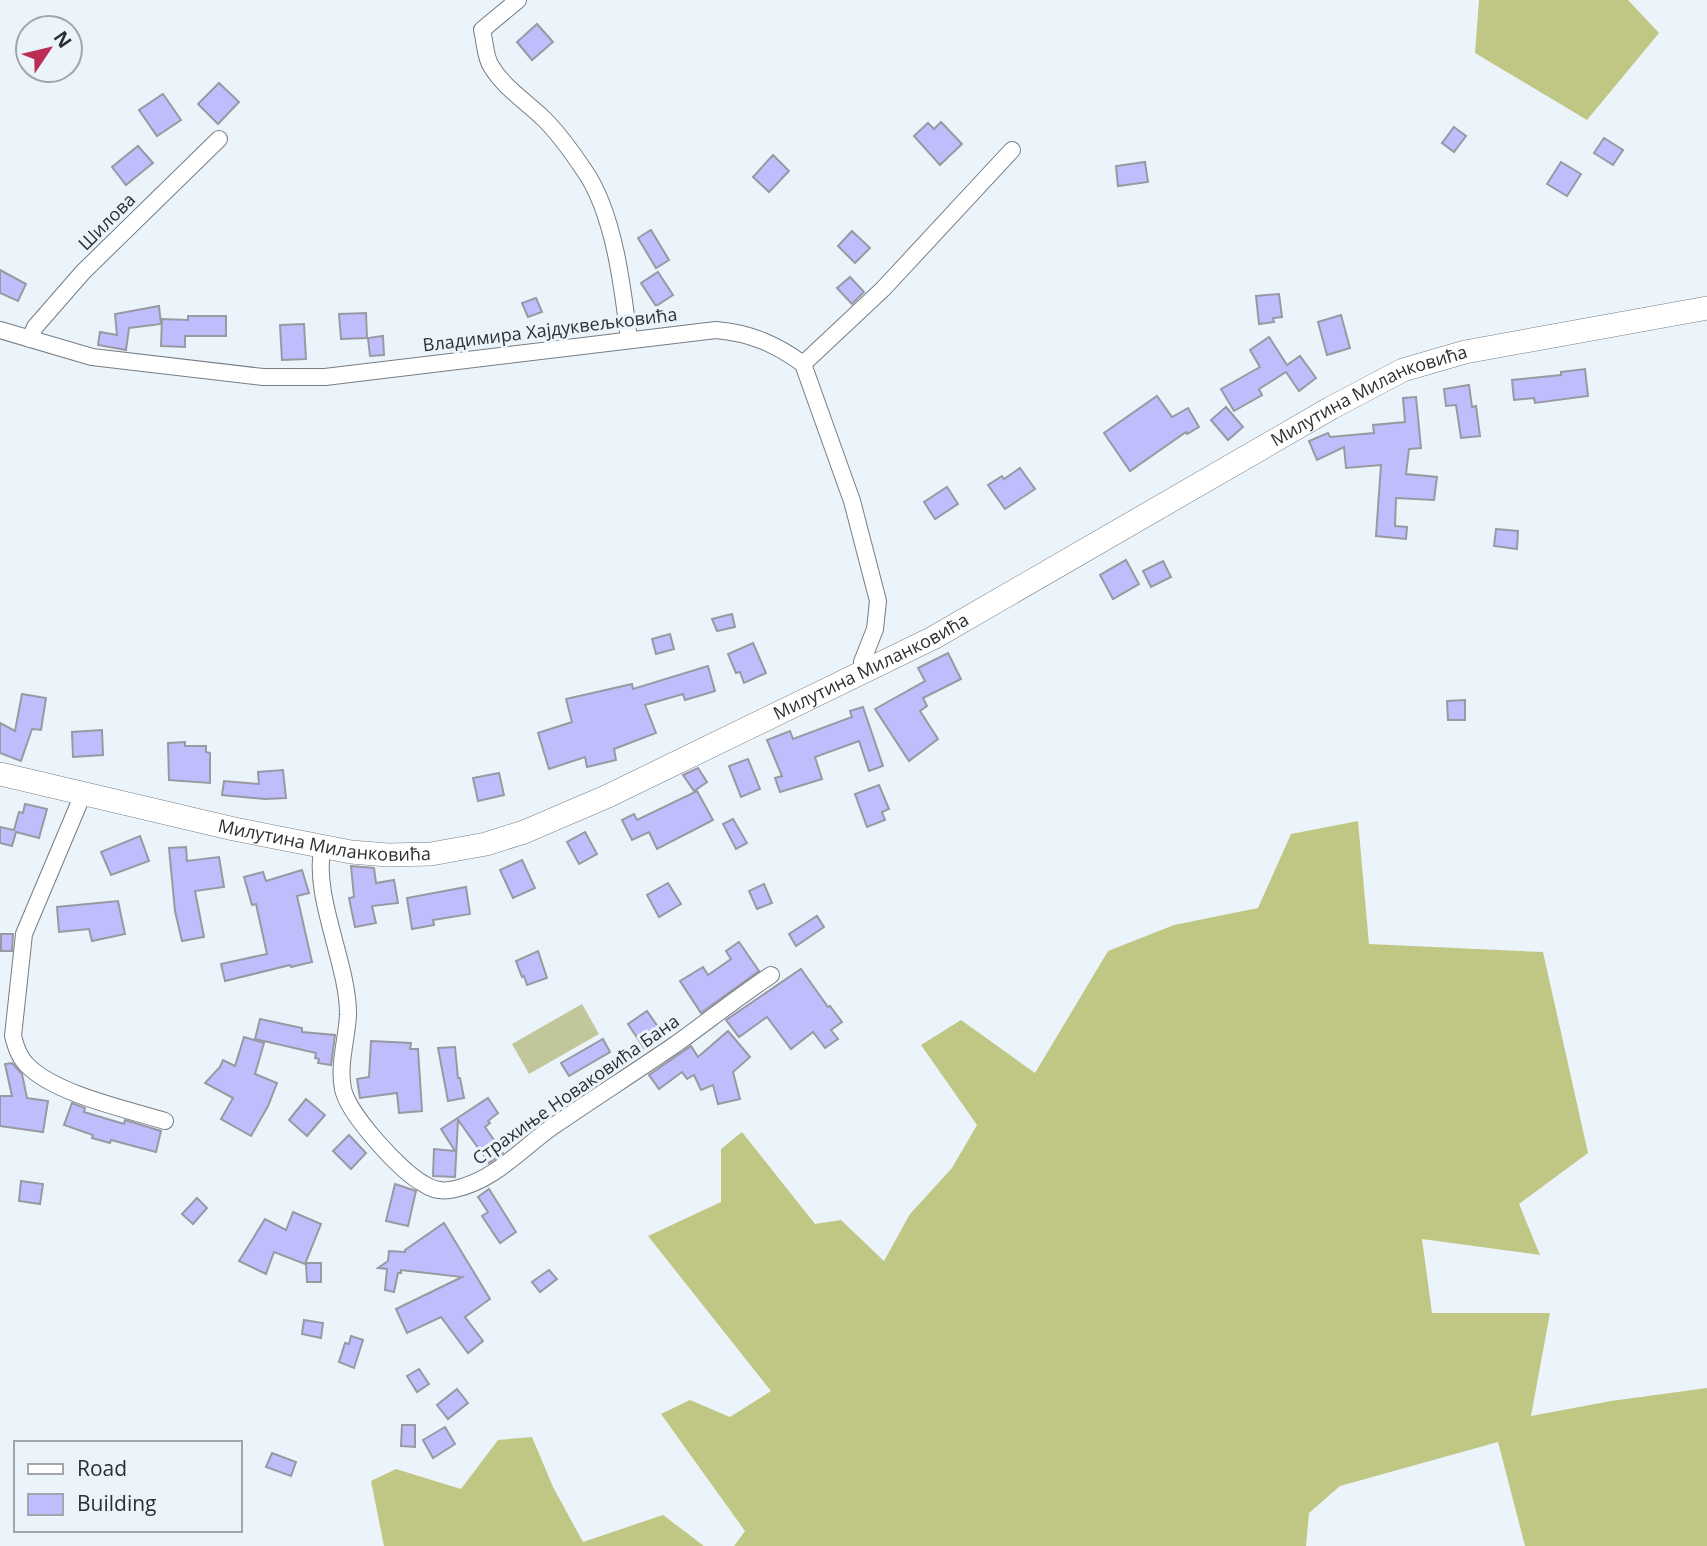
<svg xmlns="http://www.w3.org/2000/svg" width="1707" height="1546" viewBox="0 0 1707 1546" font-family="'Open Sans',sans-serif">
	<rect width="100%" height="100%" fill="#ecf4fb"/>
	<polygon fill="#c1c79b" points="582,1004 599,1034 529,1074 512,1044"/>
	<g fill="#c0c784">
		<polygon points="1479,0 1628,0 1659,33 1587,120 1475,53"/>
		<polygon points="1358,821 1369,944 1543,952 1588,1153 1519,1204 1540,1255 1422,1239 1432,1313 1550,1313 1531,1416 1611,1401 1707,1388 1707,1546 1525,1546 1498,1442 1340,1486 1309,1513 1306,1546 734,1546 745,1531 661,1414 690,1400 730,1417 771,1391 648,1236 721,1202 721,1149 742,1132 815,1224 841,1220 884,1261 910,1214 952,1168 977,1125 921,1045 961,1020 1035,1073 1108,951 1174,925 1258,908 1291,834"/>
		<polygon points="532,1437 553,1487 583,1542 663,1515 704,1546 384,1546 371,1481 396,1469 461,1489 498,1440"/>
	</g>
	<g fill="#c0bdfd" stroke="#9999a2" stroke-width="2">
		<polygon points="537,24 553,42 532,60 517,42"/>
		<polygon points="219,83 239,102 218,124 198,104"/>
		<polygon points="163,94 181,120 157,136 139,110"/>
		<polygon points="941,122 962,144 940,165 914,136 928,123 934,129"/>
		<polygon points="1454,127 1466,136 1454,152 1442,143"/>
		<polygon points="1604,138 1623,150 1613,165 1594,153"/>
		<polygon points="138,146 153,163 126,185 112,167"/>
		<polygon points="773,155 789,171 769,192 753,177"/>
		<polygon points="1145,162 1148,182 1118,186 1116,166"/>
		<polygon points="1561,162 1581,174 1567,196 1547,184"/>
		<polygon points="651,230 669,260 656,268 638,238"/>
		<polygon points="852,231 870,248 855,263 838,246"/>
		<polygon points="0,270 26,284 18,301 0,293"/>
		<polygon points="658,272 673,295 656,306 641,283"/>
		<polygon points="850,277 864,292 852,304 837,288"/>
		<polygon points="1279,294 1282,317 1273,318 1274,322 1259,324 1256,296"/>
		<polygon points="536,298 542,312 528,317 522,303"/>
		<polygon points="159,306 161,324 129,328 126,350 98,345 100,332 117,335 115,314"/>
		<polygon points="366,313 367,338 341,339 339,314"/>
		<polygon points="1341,315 1350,348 1327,355 1318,322"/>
		<polygon points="188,316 226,316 226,336 185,336 185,347 161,346 162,319 188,320"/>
		<polygon points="304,324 306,359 282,360 280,325"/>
		<polygon points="383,336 384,355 370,356 368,338"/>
		<polygon points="1269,337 1287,365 1300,356 1316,378 1299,391 1286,372 1259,389 1262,395 1234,411 1221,389 1260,367 1250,350"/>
		<polygon points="1585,369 1588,396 1535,403 1534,398 1514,400 1512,380 1561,375 1561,372"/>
		<polygon points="1469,385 1472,407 1476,406 1480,436 1461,438 1456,405 1446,406 1444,389"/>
		<polygon points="1157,396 1172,417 1188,408 1199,427 1187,434 1186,432 1130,471 1104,433"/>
		<polygon points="1416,397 1421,448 1409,449 1406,474 1437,477 1434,500 1396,498 1395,526 1407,527 1406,539 1376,536 1381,465 1346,468 1344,447 1317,460 1309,441 1328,433 1330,437 1374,433 1373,425 1405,422 1403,398"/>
		<polygon points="1226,407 1243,427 1228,440 1211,420"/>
		<polygon points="1020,468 1035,489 1005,509 988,485 1002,476 1004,479"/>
		<polygon points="947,487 958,504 935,519 924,502"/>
		<polygon points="1496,529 1518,531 1517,549 1494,546"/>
		<polygon points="1126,560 1139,584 1113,599 1100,575"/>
		<polygon points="1163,561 1171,577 1151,587 1143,571"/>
		<polygon points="732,614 735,627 717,631 712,619"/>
		<polygon points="670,634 674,649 656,654 652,639"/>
		<polygon points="753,643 766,673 744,683 740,672 736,673 728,654"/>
		<polygon points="948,653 961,679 923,698 927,706 920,711 938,739 909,761 875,709 925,681 918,668"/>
		<polygon points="708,666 715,691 685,700 683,694 645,705 656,733 614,749 616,760 587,767 585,757 549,769 538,733 572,722 566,699 632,684 633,689"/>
		<polygon points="22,694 46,698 41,730 32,729 21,761 0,753 0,723 15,731"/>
		<polygon points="1465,700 1465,720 1448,720 1447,701"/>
		<polygon points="863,707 883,766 869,771 859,741 815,757 822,779 780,792 775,778 782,776 767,740 790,731 793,739 852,717 850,711"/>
		<polygon points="102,730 103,755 73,757 72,732"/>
		<polygon points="185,742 185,746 206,746 206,752 210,753 210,783 169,780 168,743"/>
		<polygon points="748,759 760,789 741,797 729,766"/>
		<polygon points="698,768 707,782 694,791 683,775"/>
		<polygon points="283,770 286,798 265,799 222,795 224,781 259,784 258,772"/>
		<polygon points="499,773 504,795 478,801 473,778"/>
		<polygon points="879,785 889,809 882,812 885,820 867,827 855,794"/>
		<polygon points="697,791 713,820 657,849 649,832 632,840 622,820 634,814 637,820"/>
		<polygon points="25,804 47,809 39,838 16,832 12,846 0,843 0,827 14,830 19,812 23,813"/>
		<polygon points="733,819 747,843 736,849 723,824"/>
		<polygon points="585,832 597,854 579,864 567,842"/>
		<polygon points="140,836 149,861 111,875 101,852"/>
		<polygon points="186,847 187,861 219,857 224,887 195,891 204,937 182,941 175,911 169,848"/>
		<polygon points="522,860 535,888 513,898 500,870"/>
		<polygon points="351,866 374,868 376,883 394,880 398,903 372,906 376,923 355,927 349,898 354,897"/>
		<polygon points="302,870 309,893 297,896 312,962 291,967 290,965 225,981 221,964 267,954 256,904 252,905 244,877 263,872 266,881"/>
		<polygon points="668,883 681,904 659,917 647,895"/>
		<polygon points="764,884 772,903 757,909 749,891"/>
		<polygon points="466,887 470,914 433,920 434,925 412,929 407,898"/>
		<polygon points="118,901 125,934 92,941 89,929 59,932 57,907"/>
		<polygon points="817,916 824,927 796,946 789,934"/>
		<polygon points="1,934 13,934 12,951 1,951"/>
		<polygon points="739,942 759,971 701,1013 680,981 703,967 708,975 731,959 726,951"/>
		<polygon points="538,951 547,978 527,985 524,976 522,977 516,961"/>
		<polygon points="801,969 828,1007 830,1006 842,1022 831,1030 838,1039 825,1048 813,1032 791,1049 767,1017 739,1037 726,1020"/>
		<polygon points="647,1011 663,1034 644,1048 628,1024"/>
		<polygon points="260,1019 302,1028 302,1032 335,1035 331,1065 318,1063 319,1059 315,1058 316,1053 255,1039"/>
		<polygon points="728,1031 750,1057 733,1072 740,1099 718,1104 713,1085 701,1090 694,1075 687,1079 682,1072 659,1089 649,1075 691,1046 698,1057"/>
		<polygon points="244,1037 264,1043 255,1074 277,1083 268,1106 251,1136 221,1119 233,1098 205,1083 220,1067 223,1060 235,1066"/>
		<polygon points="603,1039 610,1052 569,1076 561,1063"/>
		<polygon points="371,1041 411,1043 410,1049 418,1049 422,1111 399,1113 397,1093 360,1098 357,1079 369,1077"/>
		<polygon points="455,1047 458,1078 460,1078 464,1098 448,1101 438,1048"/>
		<polygon points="12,1063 22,1074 27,1098 48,1101 43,1132 0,1126 0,1096 12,1096 5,1064"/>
		<polygon points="488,1098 498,1113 488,1121 490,1123 485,1127 503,1153 489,1163 458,1120 455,1177 433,1176 434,1149 455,1151 441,1129"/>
		<polygon points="306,1099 325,1115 307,1136 289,1120"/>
		<polygon points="72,1103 85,1108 84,1112 124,1124 125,1120 161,1131 156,1152 111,1140 110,1143 92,1138 93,1135 64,1125"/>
		<polygon points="349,1135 366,1153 351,1169 333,1151"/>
		<polygon points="21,1181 43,1184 40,1204 19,1201"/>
		<polygon points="395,1184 416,1191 408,1226 386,1221"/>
		<polygon points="489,1189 516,1232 500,1243 482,1216 488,1212 478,1197"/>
		<polygon points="197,1198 207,1208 193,1224 182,1214"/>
		<polygon points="293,1212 321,1224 305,1264 274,1252 266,1274 239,1261 265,1219 286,1230"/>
		<polygon points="444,1223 490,1299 465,1317 483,1341 468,1353 441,1317 407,1333 396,1309 462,1277 401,1270 401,1273 398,1273 394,1292 385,1290 387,1269 378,1268 388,1261 389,1251 405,1252 405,1250"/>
		<polygon points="306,1263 321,1263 321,1282 307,1282"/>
		<polygon points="549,1270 557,1279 540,1292 532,1282"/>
		<polygon points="304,1320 323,1323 321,1338 302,1334"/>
		<polygon points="351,1336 363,1340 354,1368 339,1362 345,1343 349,1344"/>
		<polygon points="419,1369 429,1384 417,1392 407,1376"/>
		<polygon points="457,1389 468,1403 448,1419 437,1405"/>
		<polygon points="402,1425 415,1425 415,1447 401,1446"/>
		<polygon points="445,1427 455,1444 433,1458 423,1440"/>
		<polygon points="272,1453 296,1462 291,1476 266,1467"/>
	</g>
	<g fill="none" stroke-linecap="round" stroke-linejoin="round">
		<g stroke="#767d83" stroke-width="18">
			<g id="minor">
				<path d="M518,0L482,30C485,41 485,57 491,66C504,88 527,102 544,119C559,134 572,152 584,170C614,212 623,289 629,340"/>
				<path d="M0,330L92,357L263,377H325L716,330C750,333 776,344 803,364L852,501L878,601L875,629L862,662L861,673"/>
				<polyline points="30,339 35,327 83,272 219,139"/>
				<polyline points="803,364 883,289 1012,150"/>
				<path d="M83,794L24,934L13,1036C16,1047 19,1057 27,1065C55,1094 126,1109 165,1121"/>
				<path d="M323,847C311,893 349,966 348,1015C347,1038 338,1065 343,1089C348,1114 401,1172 424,1184C433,1190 444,1192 455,1189C495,1180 520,1150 552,1127C593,1099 635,1072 676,1044C708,1021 738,997 771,975"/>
			</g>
		</g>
		<g stroke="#767d83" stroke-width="24">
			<g id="secondary">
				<path id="s1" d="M0,774L234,829L351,852L388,855L431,854L486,844L524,832L608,796L933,638L1331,408L1403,370L1465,352L1707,308"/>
			</g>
		</g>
		<use href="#minor" stroke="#fff" stroke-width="16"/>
		<use href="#secondary" stroke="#fff" stroke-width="23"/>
	</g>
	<g text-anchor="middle" stroke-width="6" stroke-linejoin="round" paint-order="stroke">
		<g font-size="18" fill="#2d3033" stroke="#ecf4fb">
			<text transform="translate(107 222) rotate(-45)" y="6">Шилова</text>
			<text transform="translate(550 330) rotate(-7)" y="6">Владимира Хајдуквељковића</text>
			<text dy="6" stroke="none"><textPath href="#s1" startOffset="1488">Милутина Миланковића</textPath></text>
			<text dy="6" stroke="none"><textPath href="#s1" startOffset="920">Милутина Миланковића</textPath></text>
			<text dy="6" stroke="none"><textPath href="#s1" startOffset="332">Милутина Миланковића</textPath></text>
			<text transform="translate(576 1090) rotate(-35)" y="6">Страхиње Новаковића Бана</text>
		</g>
	</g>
	<rect x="14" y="1441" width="228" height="91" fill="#ecf4fb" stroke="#a0a6ab" stroke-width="2"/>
	<rect x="28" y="1464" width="35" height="10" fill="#ffffff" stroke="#a0a6ab" stroke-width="2"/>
	<text x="77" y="1476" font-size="21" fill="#2d3033">Road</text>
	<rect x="28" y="1494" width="35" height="21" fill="#c0bdfd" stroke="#a0a6ab" stroke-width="2"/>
	<text x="77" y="1511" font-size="21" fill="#2d3033">Building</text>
	<g transform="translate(49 49) rotate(55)"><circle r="33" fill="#ecf4fb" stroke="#a0a6ab" stroke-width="2"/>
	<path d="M0-5L12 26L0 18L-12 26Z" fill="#bb2c57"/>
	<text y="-10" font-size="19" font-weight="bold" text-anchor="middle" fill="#2d3033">N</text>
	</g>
</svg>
